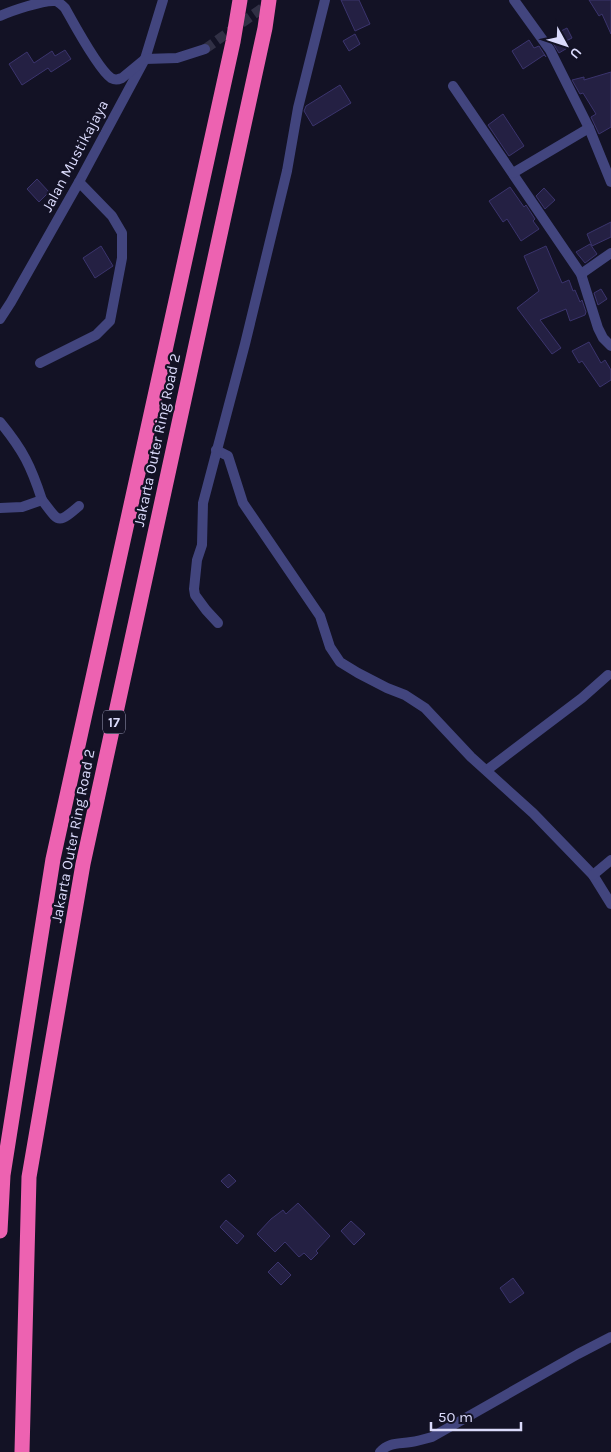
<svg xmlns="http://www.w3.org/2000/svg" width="611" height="1452" viewBox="0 0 611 1452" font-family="Karla,sans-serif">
	<rect width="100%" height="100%" fill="#131225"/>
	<g fill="#242043" stroke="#3b346d">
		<polygon points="341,0 359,0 370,24 355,31"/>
		<polygon points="589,0 611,0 611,34 602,14 599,16"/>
		<polygon points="567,28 572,38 566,41 569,47 559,53 551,40 559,37 557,33"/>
		<polygon points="355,34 360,44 349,51 343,41"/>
		<polygon points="529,40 534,48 539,46 546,57 544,55 523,69 512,51"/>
		<polygon points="65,50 71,59 51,72 48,68 22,85 9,64 27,52 34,63 52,51 55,56"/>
		<polygon points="611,72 611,127 599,134 591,117 596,114 583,93 580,94 572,80 584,77 584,80"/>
		<polygon points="340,85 351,103 313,126 304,111 306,106"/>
		<polygon points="503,114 524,146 509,156 488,125"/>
		<polygon points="37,179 49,192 39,202 27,189"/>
		<polygon points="510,187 524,207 526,205 535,219 533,221 539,229 521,241 507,219 503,222 489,201"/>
		<polygon points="544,188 555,200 545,209 536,196"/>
		<polygon points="611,222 611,237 592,246 587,234"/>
		<polygon points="590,244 597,254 585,263 576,252"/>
		<polygon points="101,246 113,266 95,278 83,258"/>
		<polygon points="546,246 562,283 569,280 573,291 575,290 580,302 582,300 586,312 585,315 570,321 566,309 540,320 561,348 552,354 517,308 539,291 524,256"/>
		<polygon points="601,289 607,299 598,305 594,293"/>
		<polygon points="589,342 601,363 605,360 611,370 611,380 600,387 582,361 579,363 572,351"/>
		<polygon points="229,1174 236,1181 228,1188 221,1181"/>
		<polygon points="298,1203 330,1236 316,1251 318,1253 311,1260 304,1253 299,1257 285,1242 275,1252 257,1234 271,1219 283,1210 286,1214"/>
		<polygon points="226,1220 244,1236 237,1244 220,1227"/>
		<polygon points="351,1221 365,1234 354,1245 341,1231"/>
		<polygon points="278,1262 291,1275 281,1285 268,1272"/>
		<polygon points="513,1278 524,1293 510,1303 500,1288"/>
	</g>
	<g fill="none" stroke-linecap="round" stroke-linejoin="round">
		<polyline stroke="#313045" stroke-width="10" stroke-dasharray="10 5" stroke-linecap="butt" points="205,49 271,2"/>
		<g stroke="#42457e" stroke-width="10">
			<polyline points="514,0 550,50 589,128 611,182"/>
			<polyline points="453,86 581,274 598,328 603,338 611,346"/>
			<polyline points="513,173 589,128"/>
			<polyline points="581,274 611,253"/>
			<polyline points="0,319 11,302 79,182 145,59 163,0"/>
			<polyline points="40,363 96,335 110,321 122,258 122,233 112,216 79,182"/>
			<path d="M0,422C23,450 31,466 42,500"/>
			<polyline points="216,450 228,456 243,503 320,616 330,647 340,662 358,673 387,688 405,695 425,708 471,757 533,813 593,875 611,904"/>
			<path d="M0,508L22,507L42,500C59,522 57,525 79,506"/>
			<polyline points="218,623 206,610 195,595 194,589 197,560 202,545 203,503 245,344 287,171 298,108 325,0"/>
			<polyline points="487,770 582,698 608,675"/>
			<polyline points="593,875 611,860"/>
			<path d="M380,1452C389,1442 398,1444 411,1442C418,1441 425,1439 432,1437L578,1354L611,1337"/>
		</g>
		<path stroke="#42457e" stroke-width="10" d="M0,16C11,11 43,0 55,1C59,2 62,5 65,8C74,24 98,69 111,78C115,80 117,80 122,78L145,59L177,58L205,49"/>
		<g stroke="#ed62b1" stroke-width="15">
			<polyline points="0,1231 3,1175 53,859 233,42 240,0"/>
			<polyline points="22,1452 29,1177 83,864 265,28 269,0"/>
		</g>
	</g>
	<g text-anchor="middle" stroke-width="4.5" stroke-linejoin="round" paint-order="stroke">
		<rect fill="#131225" stroke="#9e9ebb" stroke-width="1" x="103" y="710.5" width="22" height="23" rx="4"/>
		<g font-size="14" font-weight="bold" fill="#dadafb">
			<text x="114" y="727">17</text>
		</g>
		<g font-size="15" fill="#dadafb" stroke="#131225">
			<text transform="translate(75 156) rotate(-62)" y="5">Jalan Mustikajaya</text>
			<text transform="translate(157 440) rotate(-78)" y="5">Jakarta Outer Ring Road 2</text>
			<text transform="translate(73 836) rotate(-79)" y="5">Jakarta Outer Ring Road 2</text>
		</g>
	</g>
	<g transform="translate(566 45) rotate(130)" stroke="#131225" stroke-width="4" paint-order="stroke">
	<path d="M0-4L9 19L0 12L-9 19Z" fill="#dadafb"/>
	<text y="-8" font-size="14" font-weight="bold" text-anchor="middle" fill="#dadafb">U</text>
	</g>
	<path d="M431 1422v8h90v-8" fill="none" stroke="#dadafb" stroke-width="2.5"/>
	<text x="438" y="1422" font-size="15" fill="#dadafb" stroke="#131225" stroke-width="4" paint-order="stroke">50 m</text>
</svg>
